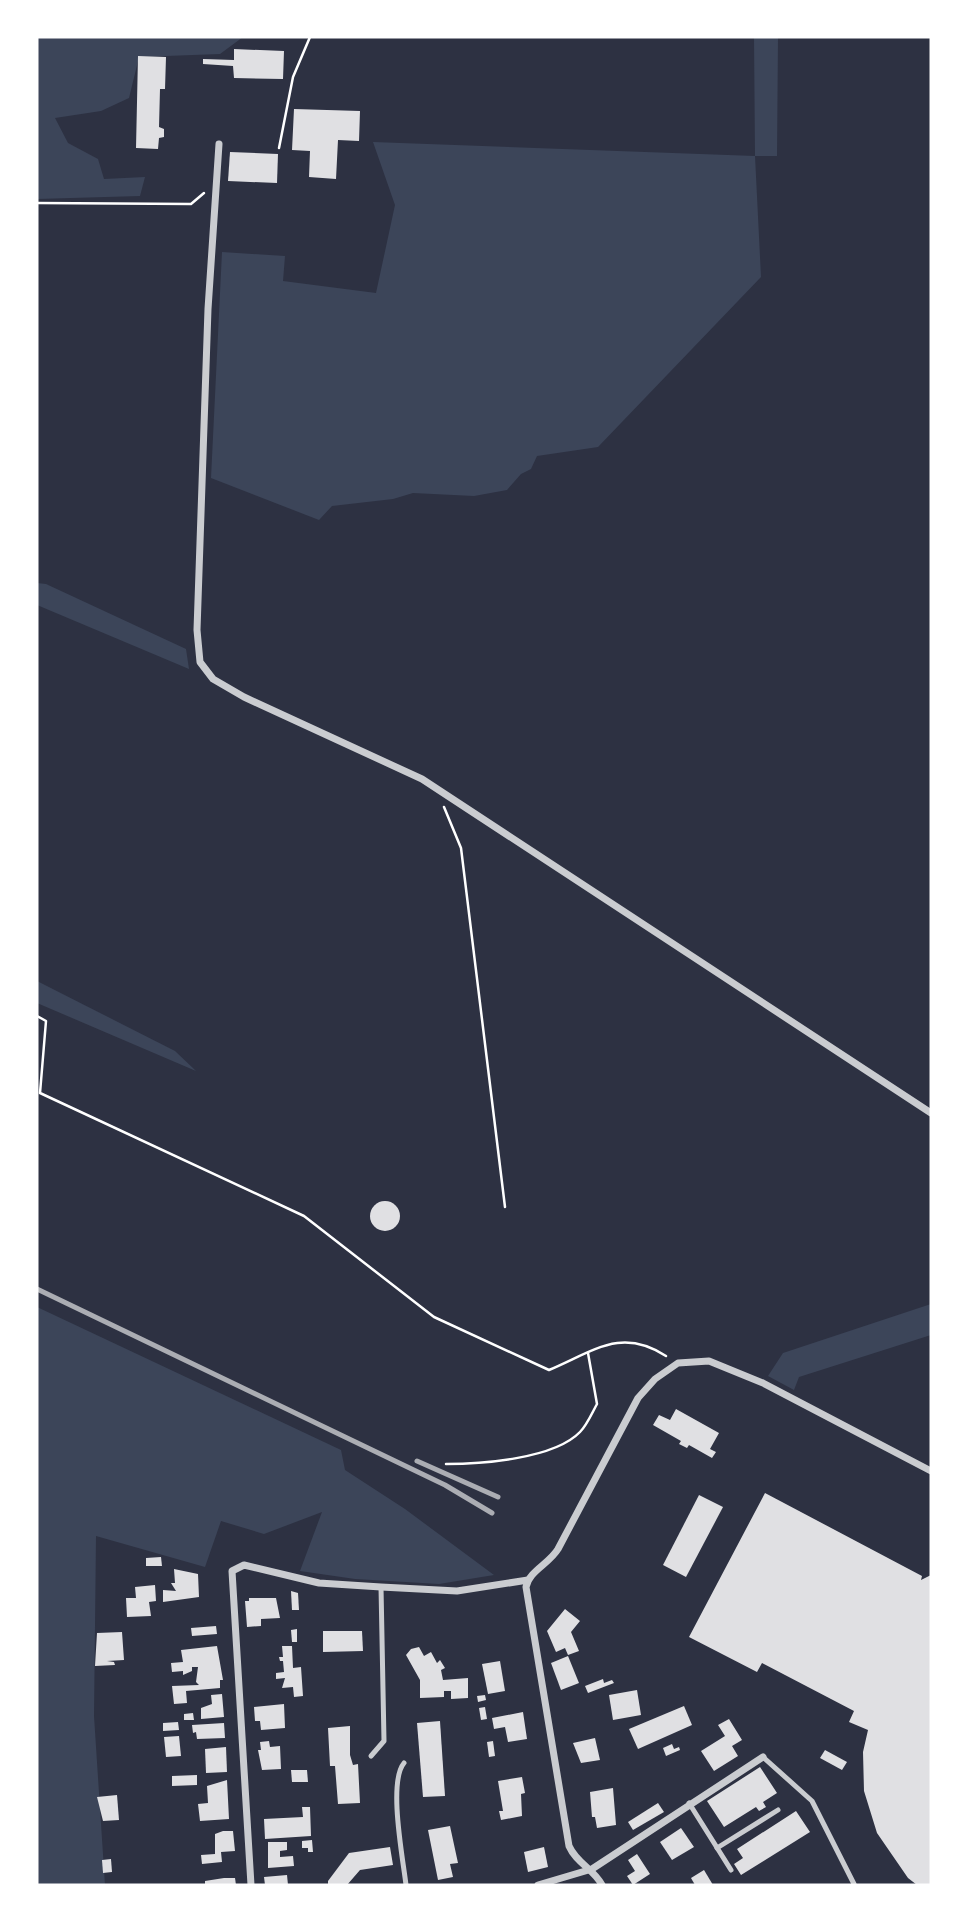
<svg xmlns="http://www.w3.org/2000/svg" width="968" height="1922" viewBox="0 0 968 1922" font-family="Barlow,sans-serif">
	<rect width="100%" height="100%" fill="#2d3142"/>
	<g fill="#3c4559">
		<polygon points="37,37 243,37 220,54 139,57 129,98 101,111 55,118 68,143 98,159 104,179 145,177 140,196 37,199"/>
		<polygon points="754,37 778,37 777,156 755,156 761,277 598,447 537,456 531,469 521,474 507,490 474,496 413,493 393,499 332,506 319,520 211,478 222,252 285,256 283,281 376,293 395,205 373,142 755,156"/>
		<polygon points="37,583 46,584 186,649 189,669 37,605"/>
		<polygon points="37,981 175,1051 196,1071 37,1003"/>
		<polygon points="931,1304 931,1335 799,1377 794,1390 768,1376 783,1353"/>
		<polygon points="37,1307 341,1450 345,1470 405,1509 494,1575 439,1584 355,1579 300,1571 322,1512 264,1534 221,1521 205,1567 96,1536 94,1716 105,1885 37,1885"/>
	</g>
	<g fill="#e0e0e3">
		<polygon points="234,49 284,51 283,79 234,78 233,66 203,64 203,59 234,60"/>
		<polygon points="138,56 166,57 165,89 160,89 159,127 164,129 164,137 159,138 158,149 136,148"/>
		<polygon points="294,109 360,111 359,141 338,140 336,179 309,177 310,151 292,150"/>
		<polygon points="230,152 278,154 277,183 228,181"/>
		<circle cx="385" cy="1216" r="15"/>
		<polygon points="676,1409 719,1433 710,1449 716,1452 712,1458 689,1445 687,1448 679,1444 681,1441 653,1425 659,1415 670,1420"/>
		<polygon points="765,1493 922,1576 921,1580 931,1575 931,1885 917,1885 908,1878 877,1833 864,1791 863,1752 868,1730 849,1722 854,1711 762,1663 757,1672 689,1637"/>
		<polygon points="699,1495 723,1507 686,1577 663,1565"/>
		<polygon points="161,1557 162,1566 146,1566 146,1558"/>
		<polygon points="174,1569 198,1574 199,1597 163,1602 163,1590 176,1591 171,1583 175,1583"/>
		<polygon points="155,1585 156,1601 149,1602 151,1616 127,1617 126,1598 136,1598 135,1587"/>
		<polygon points="291,1591 298,1593 299,1610 292,1610"/>
		<polygon points="249,1598 276,1598 280,1618 261,1619 261,1626 247,1627 245,1601 249,1601"/>
		<polygon points="565,1609 580,1621 571,1632 579,1651 568,1655 565,1648 556,1652 547,1631"/>
		<polygon points="216,1626 217,1634 192,1636 191,1628"/>
		<polygon points="297,1629 297,1642 292,1642 291,1630"/>
		<polygon points="323,1631 362,1631 363,1651 323,1652"/>
		<polygon points="122,1632 124,1660 107,1661 114,1662 115,1665 95,1666 97,1633"/>
		<polygon points="217,1646 223,1680 220,1680 220,1688 186,1691 187,1703 174,1704 172,1686 199,1685 196,1682 198,1667 192,1667 192,1671 183,1675 183,1671 172,1672 171,1663 183,1662 181,1650"/>
		<polygon points="282,1646 292,1646 293,1668 301,1667 303,1696 294,1697 293,1687 282,1688 285,1678 276,1679 276,1673 284,1672 283,1661 280,1661 279,1657 283,1657"/>
		<polygon points="419,1647 424,1656 431,1652 437,1663 440,1660 445,1668 441,1670 443,1680 468,1678 468,1698 451,1699 451,1691 444,1691 444,1697 420,1698 420,1680 406,1655 411,1649"/>
		<polygon points="568,1656 579,1683 561,1690 551,1663"/>
		<polygon points="500,1661 505,1691 488,1694 482,1664"/>
		<polygon points="603,1679 604,1683 612,1680 614,1683 588,1693 585,1686"/>
		<polygon points="637,1690 641,1715 613,1720 609,1695"/>
		<polygon points="222,1694 224,1717 201,1719 201,1708 212,1704 211,1695"/>
		<polygon points="485,1695 486,1700 478,1702 477,1696"/>
		<polygon points="284,1704 285,1728 261,1730 260,1721 255,1721 254,1707"/>
		<polygon points="684,1706 692,1725 638,1749 629,1729"/>
		<polygon points="485,1707 487,1719 481,1720 479,1708"/>
		<polygon points="523,1712 527,1739 508,1742 505,1727 494,1729 492,1718"/>
		<polygon points="193,1713 194,1720 184,1720 184,1714"/>
		<polygon points="729,1719 742,1740 732,1746 738,1756 714,1771 701,1751 725,1736 718,1725"/>
		<polygon points="440,1721 445,1796 423,1797 417,1723"/>
		<polygon points="178,1722 179,1730 163,1731 163,1723"/>
		<polygon points="224,1723 225,1738 197,1739 196,1732 193,1733 192,1725"/>
		<polygon points="350,1726 350,1755 353,1765 358,1764 360,1803 338,1804 335,1766 330,1766 328,1728"/>
		<polygon points="179,1736 181,1756 166,1757 164,1737"/>
		<polygon points="595,1738 600,1760 581,1763 573,1743"/>
		<polygon points="269,1741 270,1747 280,1746 281,1769 262,1770 258,1750 261,1750 260,1742"/>
		<polygon points="493,1741 495,1756 489,1757 487,1742"/>
		<polygon points="672,1744 674,1749 679,1747 680,1750 666,1756 663,1748"/>
		<polygon points="226,1747 227,1772 206,1773 205,1749"/>
		<polygon points="825,1750 847,1762 842,1770 820,1758"/>
		<polygon points="760,1767 777,1793 763,1802 766,1807 759,1811 756,1807 724,1827 707,1801"/>
		<polygon points="291,1770 307,1770 308,1782 292,1782"/>
		<polygon points="197,1775 197,1785 172,1786 172,1776"/>
		<polygon points="522,1777 525,1793 521,1794 522,1816 501,1820 499,1811 503,1811 498,1781"/>
		<polygon points="227,1780 229,1819 200,1821 198,1804 208,1803 207,1786"/>
		<polygon points="613,1788 616,1825 597,1828 595,1817 592,1817 590,1792"/>
		<polygon points="117,1795 119,1820 103,1821 97,1797"/>
		<polygon points="658,1803 664,1812 633,1830 628,1822"/>
		<polygon points="302,1807 310,1807 311,1836 265,1839 264,1819 303,1817"/>
		<polygon points="796,1811 810,1832 741,1875 734,1864 743,1858 737,1849"/>
		<polygon points="450,1826 458,1863 450,1864 453,1877 438,1880 428,1830"/>
		<polygon points="681,1828 694,1847 672,1860 660,1842"/>
		<polygon points="223,1831 233,1831 235,1851 221,1852 222,1862 202,1864 201,1855 215,1854 215,1834"/>
		<polygon points="312,1840 313,1852 308,1852 308,1848 302,1848 302,1841"/>
		<polygon points="268,1842 287,1842 287,1850 280,1851 280,1857 293,1856 294,1866 268,1868"/>
		<polygon points="390,1847 393,1865 360,1870 347,1885 328,1885 328,1881 349,1853"/>
		<polygon points="544,1847 548,1867 528,1872 524,1852"/>
		<polygon points="637,1854 650,1874 633,1885 627,1876 635,1871 628,1860"/>
		<polygon points="111,1859 112,1872 103,1873 102,1860"/>
		<polygon points="704,1870 713,1885 695,1885 691,1878"/>
		<polygon points="287,1875 288,1885 265,1885 264,1877"/>
		<polygon points="224,1878 235,1878 236,1885 205,1885 205,1881"/>
	</g>
	<g fill="none" stroke-linecap="round" stroke-linejoin="round">
		<g stroke="#fff" stroke-width="2.5">
			<polyline points="279,148 293,77 310,37"/>
			<polyline points="37,203 191,204 204,193"/>
			<polyline points="444,807 461,848 505,1207"/>
			<path d="M37,1016L46,1021L40,1093L304,1216L434,1317L549,1370C594,1351 621,1327 666,1356"/>
			<path d="M446,1464C481,1464 554,1459 580,1432C587,1425 592,1413 597,1404L588,1353"/>
		</g>
		<g stroke="#caccd0" stroke-width="5">
			<polyline points="371,1756 384,1741 381,1587"/>
			<polyline points="763,1757 812,1801 854,1884"/>
			<path d="M404,1763C388,1782 403,1859 406,1885"/>
			<polyline points="689,1803 731,1870"/>
			<polyline points="717,1848 778,1810"/>
		</g>
		<g stroke="#caccd0" stroke-width="7">
			<polyline points="219,144 208,309 197,630 200,662 213,679 244,697 422,779 931,1113"/>
			<polyline points="251,1885 232,1571 244,1565 319,1583 381,1587 457,1591 528,1580"/>
			<polyline points="538,1885 592,1869 763,1757"/>
			<path d="M602,1885C593,1868 577,1864 569,1846L526,1587C529,1571 549,1564 558,1549L638,1398L655,1379L678,1363L709,1361L763,1383L931,1471"/>
		</g>
		<g stroke="#abadb3" stroke-width="5">
			<polyline points="37,1289 445,1485 492,1513"/>
			<polyline points="417,1461 498,1497"/>
		</g>
	</g>
	<rect width="968" height="1922" fill="none" stroke="#ffffff" stroke-width="77"/>
</svg>
